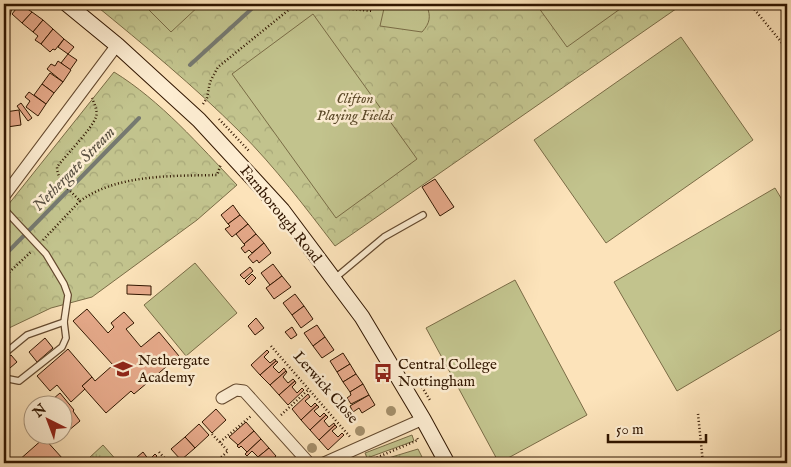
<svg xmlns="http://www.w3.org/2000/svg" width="791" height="467" viewBox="0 0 791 467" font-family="'IM FELL English',serif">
	<defs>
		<pattern id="grass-tufts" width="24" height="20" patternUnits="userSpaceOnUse" patternTransform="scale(1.25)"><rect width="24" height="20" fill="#c2c38d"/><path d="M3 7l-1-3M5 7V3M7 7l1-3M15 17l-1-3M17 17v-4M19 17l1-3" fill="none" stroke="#a7a778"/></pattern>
		<pattern id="forest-crowns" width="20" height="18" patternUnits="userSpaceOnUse" patternTransform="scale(1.25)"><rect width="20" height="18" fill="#c2c38d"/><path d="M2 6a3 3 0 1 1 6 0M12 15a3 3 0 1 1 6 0" fill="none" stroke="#a7a778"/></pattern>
	</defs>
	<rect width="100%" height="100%" fill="#fce3ba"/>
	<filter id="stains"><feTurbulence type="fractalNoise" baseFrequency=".004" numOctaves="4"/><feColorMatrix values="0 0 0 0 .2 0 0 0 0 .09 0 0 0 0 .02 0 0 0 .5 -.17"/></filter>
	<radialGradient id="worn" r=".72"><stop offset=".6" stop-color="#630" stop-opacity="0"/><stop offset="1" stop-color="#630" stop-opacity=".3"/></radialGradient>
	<g fill="url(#grass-tufts)" stroke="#7a6c46">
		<polygon points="412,435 414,441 367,458 365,453"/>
		<polygon points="103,445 119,463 94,463 89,458"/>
		<polygon points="418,449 425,463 372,463"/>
	</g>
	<g fill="url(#forest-crowns)" stroke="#7a6c46">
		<path d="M94,4H683L335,246C305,207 275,167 240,132C194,86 144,45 94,4Z"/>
		<path d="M114,72C161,101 199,145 237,185L197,220L92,297L51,308L9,328L4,333V210Z"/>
	</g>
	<g fill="#c2c38d" stroke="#7a6c46">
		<polygon points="143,4 201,4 171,32"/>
		<path d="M385,4H407L427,6C431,17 430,23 422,32L380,26Z"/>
		<polygon points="536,4 627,4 567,47"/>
		<polygon points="313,14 417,159 336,218 232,74"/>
		<polygon points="681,37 753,140 606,243 534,140"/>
		<polygon points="775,188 787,208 787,326 677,391 614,282"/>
		<polygon points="195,263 237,313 186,356 144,305"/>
		<polygon points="515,280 587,415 499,463 426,328"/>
	</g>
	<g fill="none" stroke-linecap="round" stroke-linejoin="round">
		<g stroke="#767970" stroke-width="4">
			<polyline points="778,4 787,15"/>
			<polyline points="190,65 257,4"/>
			<polyline points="4,256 139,118"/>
		</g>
	</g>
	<g fill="#e7aa8b" stroke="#311600">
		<polygon points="8,4 13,4 9,19 4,18"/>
		<polygon points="20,4 32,12 22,23 12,14"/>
		<polygon points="32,12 43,20 33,32 22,23"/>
		<polygon points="43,20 53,29 41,44 35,40 38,36 33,32"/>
		<polygon points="53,29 64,39 55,50 53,49 50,52 41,44"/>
		<polygon points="64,39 74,47 68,54 58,47"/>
		<polygon points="68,54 77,60 70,70 61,63"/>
		<polygon points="58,61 71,70 63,82 47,69 51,64 55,66"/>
		<polygon points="50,73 63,82 54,93 42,84"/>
		<polygon points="42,84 54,93 46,104 34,95"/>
		<polygon points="29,92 46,104 38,116 26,107 30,101 25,97"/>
		<polygon points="21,103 32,118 28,121 17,106"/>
		<polygon points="19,110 21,125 7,127 5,112"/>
		<polygon points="435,179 454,207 440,216 422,187"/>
		<polygon points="233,205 240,215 228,224 221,215"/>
		<polygon points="240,215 248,224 232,237 225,229 230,226 228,224"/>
		<polygon points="248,224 256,234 244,244 236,234"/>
		<polygon points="256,234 264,243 252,253 249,250 245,253 241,248 245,245 244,244"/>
		<polygon points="264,243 271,253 259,263 257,260 253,263 248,257"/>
		<polygon points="273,264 282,276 270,285 261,273"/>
		<polygon points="250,267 253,271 244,279 240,275"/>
		<polygon points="252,274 256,278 249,285 245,281"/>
		<polygon points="282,276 291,287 274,299 266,288"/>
		<polygon points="127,285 151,286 151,295 127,294"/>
		<polygon points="295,294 304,306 292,315 283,303"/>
		<polygon points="304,306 313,319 301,328 292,315"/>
		<polygon points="87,309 108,333 114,327 111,323 124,312 134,323 126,329 141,347 159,332 179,356 134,394 131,391 106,413 82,386 92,377 95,381 113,365 73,321"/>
		<polygon points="256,318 264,328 255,335 248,326"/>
		<polygon points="317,325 325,337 313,346 304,333"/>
		<polygon points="292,327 297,335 291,339 285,332"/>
		<polygon points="325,337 334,350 322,358 313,346"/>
		<polygon points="45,338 53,348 37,362 29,352"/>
		<polygon points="68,349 92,377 82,386 85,389 71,402 57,385 50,391 37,376"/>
		<polygon points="267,350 269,352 264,357 270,363 275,359 276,361 260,375 251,365"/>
		<polygon points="343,353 350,364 337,372 330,361"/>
		<polygon points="11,355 17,362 10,368 4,361"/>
		<polygon points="276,361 278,362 273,367 279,373 284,368 286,371 270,385 260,375"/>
		<polygon points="350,364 356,374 343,382 337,372"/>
		<polygon points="286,371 287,372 283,377 288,383 293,379 295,381 279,395 270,385"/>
		<polygon points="356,374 363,384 350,392 343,382"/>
		<polygon points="295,381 296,383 292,387 297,393 302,388 304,390 288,405 279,395"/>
		<polygon points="363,384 369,395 351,404 347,398 351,395 350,392"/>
		<polygon points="60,393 74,410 73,411 80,421 62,436 60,434 62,434 62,404 47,404"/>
		<polygon points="308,394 310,397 305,401 311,407 315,403 317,405 301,420 292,409"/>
		<polygon points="369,395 375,405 362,413 359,408 353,412 350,406"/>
		<polygon points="317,405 319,407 314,411 320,417 324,413 326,415 310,430 301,420"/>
		<polygon points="216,409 226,420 212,433 202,422"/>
		<polygon points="326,415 328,417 324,421 329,427 334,423 335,425 319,440 310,430"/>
		<polygon points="246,422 254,431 238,445 229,437"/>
		<polygon points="199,424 209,435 195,448 185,437"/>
		<polygon points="335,425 337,427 332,431 338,437 342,433 344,435 328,450 319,440"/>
		<polygon points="254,431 261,439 247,452 241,446 239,448 237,446"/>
		<polygon points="185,437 195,448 181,460 171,449"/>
		<polygon points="44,438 63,459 58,463 20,463 18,461"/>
		<polygon points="261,439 269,448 258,457 252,451 247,456 245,454"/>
		<polygon points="269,448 276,456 268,463 263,463 260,460 256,463 253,463 252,462"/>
		<polygon points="143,452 149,460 155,454 157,456 150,463 130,463"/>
	</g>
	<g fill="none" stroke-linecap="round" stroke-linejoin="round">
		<g stroke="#64492e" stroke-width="8">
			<g id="lane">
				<polyline points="4,209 46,254 64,284 68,295 64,322 66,338 62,347 19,381 4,378"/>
				<polyline points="334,279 384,237 423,215"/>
				<polyline points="4,354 27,335 64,322"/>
			</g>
		</g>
		<g stroke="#64492e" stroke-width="13">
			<g id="street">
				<polyline points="4,196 117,45"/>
				<polyline points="222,398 236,390 244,391 309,463"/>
				<polyline points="324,463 423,419"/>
			</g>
		</g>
		<g stroke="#311600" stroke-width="17">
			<polyline id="secondary" points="67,4 117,45 199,120 282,210 362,317 423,419 447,463"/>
		</g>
		<g stroke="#311600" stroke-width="2.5" stroke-dasharray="1 2.5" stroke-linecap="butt">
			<polyline points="329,4 339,8 373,11"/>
			<polyline points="750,4 787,49"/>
			<polyline points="203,104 207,98 210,82 218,67 296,4"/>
			<polyline points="219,119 249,151"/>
			<path d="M80,201C117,174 173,176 217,175L221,164"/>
			<path d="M43,240L80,201C70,190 58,183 57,167C66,155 91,130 96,117C98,111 94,103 92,98"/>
			<polyline points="4,277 32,251"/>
			<polyline points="271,346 351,438"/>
			<polyline points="422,387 431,402"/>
			<polyline points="698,414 703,463"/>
			<polyline points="281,415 308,390"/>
			<polyline points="212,434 228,451 215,463"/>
			<polyline points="220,442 251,416"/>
			<polyline points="159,452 169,463"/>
			<polyline points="87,462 88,463"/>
			<polyline points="364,463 418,440 417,438"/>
		</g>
		<use href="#lane" stroke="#fdedd2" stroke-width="5.5"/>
		<use href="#street" stroke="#fdedd2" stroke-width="11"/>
		<use href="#secondary" stroke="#fdedd2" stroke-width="15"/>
	</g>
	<g fill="#a48f6b">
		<circle cx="391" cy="411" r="5"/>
		<circle cx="360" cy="431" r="5"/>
		<circle cx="312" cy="448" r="5"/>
	</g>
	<defs>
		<g id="school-bare" transform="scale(1.5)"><path d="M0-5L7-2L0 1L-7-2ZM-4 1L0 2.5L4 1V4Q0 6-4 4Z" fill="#8f2418" stroke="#fdedd2" stroke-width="2.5" paint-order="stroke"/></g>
		<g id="bus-bare" transform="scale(1.5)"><path d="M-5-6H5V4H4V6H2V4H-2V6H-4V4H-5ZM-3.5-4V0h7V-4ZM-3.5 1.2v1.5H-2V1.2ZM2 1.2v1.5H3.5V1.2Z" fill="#8f2418" stroke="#fdedd2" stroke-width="2.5" paint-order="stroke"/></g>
	</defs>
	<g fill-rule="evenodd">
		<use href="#school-bare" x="123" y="369"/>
		<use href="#bus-bare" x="383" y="373"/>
	</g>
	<g text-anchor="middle" stroke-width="5" stroke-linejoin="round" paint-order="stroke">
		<g font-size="15" font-style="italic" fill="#5c4a2a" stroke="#fdedd2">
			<text x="355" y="103">Clifton<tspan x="355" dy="17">Playing Fields</tspan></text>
		</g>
		<g font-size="15" fill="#311600" stroke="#fdedd2">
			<text transform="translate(281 214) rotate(51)" y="5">Farnborough Road</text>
			<text transform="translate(326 387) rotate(49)" y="5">Lerwick Close</text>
		</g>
		<g font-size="15" fill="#311600" stroke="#fdedd2" text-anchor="start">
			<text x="138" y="365">Nethergate<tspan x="138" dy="17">Academy</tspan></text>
			<text x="398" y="369">Central College<tspan x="398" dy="17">Nottingham</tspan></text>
		</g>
		<g font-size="16" font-style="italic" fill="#595041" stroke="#fdedd2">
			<text transform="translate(73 168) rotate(-46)" y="6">Nethergate Stream</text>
		</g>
	</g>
	<rect width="791" height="467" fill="none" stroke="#fce3ba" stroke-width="20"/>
	<rect x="5" y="5" width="781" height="457" fill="none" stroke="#311600" stroke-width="2.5"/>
	<rect x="10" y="10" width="771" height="447" fill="none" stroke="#311600"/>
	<g transform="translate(48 420) rotate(318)"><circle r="24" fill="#fdedd2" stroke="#ab977e"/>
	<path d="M0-4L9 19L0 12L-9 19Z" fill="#8f2418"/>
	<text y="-8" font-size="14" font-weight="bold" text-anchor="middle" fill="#311600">N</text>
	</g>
	<path d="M608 434v8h98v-8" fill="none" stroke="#311600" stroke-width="2.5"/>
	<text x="616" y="434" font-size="15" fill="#311600" stroke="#fdedd2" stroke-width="4" paint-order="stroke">50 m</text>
	<rect width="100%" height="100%" filter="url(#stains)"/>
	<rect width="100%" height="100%" fill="url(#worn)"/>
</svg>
